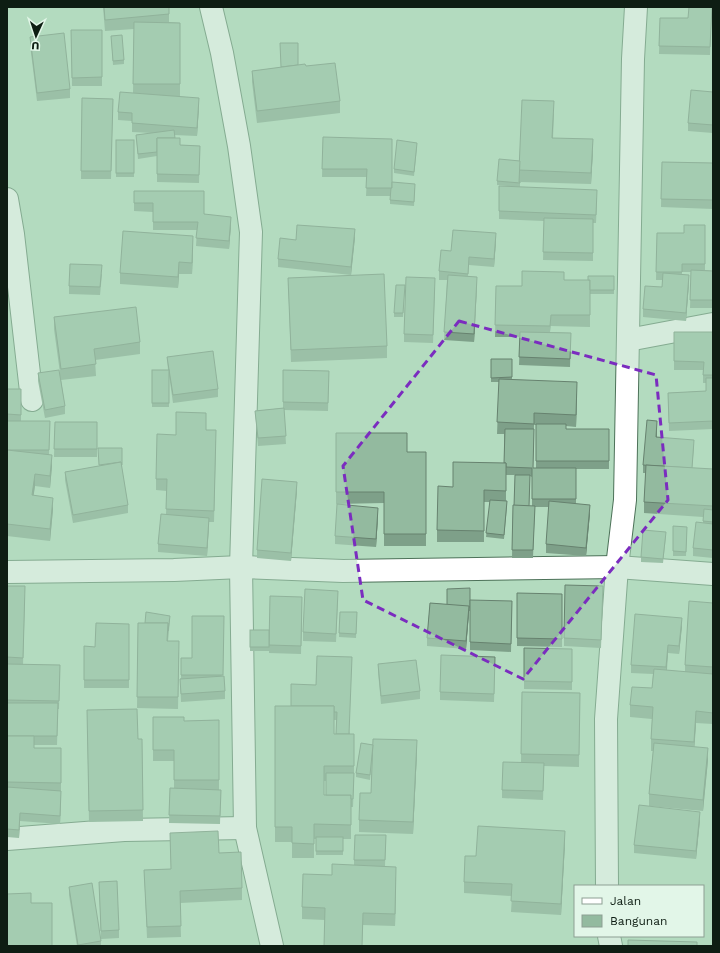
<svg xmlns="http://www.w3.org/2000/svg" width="720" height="953" viewBox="0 0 720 953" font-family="'Work Sans',sans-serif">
	<rect width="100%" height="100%" fill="#b3dbbf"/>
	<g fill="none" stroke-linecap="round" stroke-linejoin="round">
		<g stroke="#4d7259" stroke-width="24">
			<g id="minor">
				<polyline points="211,7 222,53 239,146 251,232 241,567 245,828 272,946"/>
				<polyline points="7,199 13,234 32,400"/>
				<polyline points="628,340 713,324"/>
				<polyline points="7,572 174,570 241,567 343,571 617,567 713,574"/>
				<polyline points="7,839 124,830 245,828"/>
				<polyline points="607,886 606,719 617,567 625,500 633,59 636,7"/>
				<polyline points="609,936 611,946"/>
			</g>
		</g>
		<use href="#minor" stroke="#fff" stroke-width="22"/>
	</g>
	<g fill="#7ea089" fill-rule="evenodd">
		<polygon points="103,7 169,7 169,22 180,23 180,96 164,96 199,106 197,136 174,135 175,138 180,145 200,146 199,183 157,182 157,156 138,159 136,135 152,133 132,132 132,121 118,120 118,112 133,93 134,29 105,31"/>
		<polygon points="274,7 290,7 289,8"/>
		<polygon points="336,7 356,7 337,8"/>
		<polygon points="712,7 710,55 659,54 660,18 688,18"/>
		<polygon points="71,30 102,30 102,86 72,86"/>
		<polygon points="111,36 124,60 124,64 113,65"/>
		<polygon points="30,37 70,89 70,98 37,101 30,45"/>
		<polygon points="298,65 306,66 340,101 340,113 257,123 252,82 252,71"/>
		<polygon points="713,92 713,133 688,131 688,123"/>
		<polygon points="82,98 113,99 111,179 81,179"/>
		<polygon points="554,113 553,138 593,151 591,184 520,182 520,187 497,185 497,181 520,161"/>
		<polygon points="323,137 392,182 415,188 414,206 390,204 390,196 366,196 367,177 322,177"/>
		<rect x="116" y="140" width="18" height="37"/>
		<polygon points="417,147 414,176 394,173 394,169"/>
		<polygon points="662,162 713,163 713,209 661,207"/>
		<polygon points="134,191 204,214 231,225 229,249 196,246 197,230 153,230 153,212 134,211"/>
		<polygon points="597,198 596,223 593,223 593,261 543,260 544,221 499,219 499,211"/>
		<polygon points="705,225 705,270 713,271 713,308 690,308 691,272 682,272 682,275 689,283 686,321 643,317 643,309 662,287 663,280 656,280 657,233 684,233"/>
		<polygon points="355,237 351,275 278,267 278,259 296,240"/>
		<polygon points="496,241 494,267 469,265 468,276 477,285 474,342 444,340 447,280 439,280 439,271 451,251"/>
		<polygon points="193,248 192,274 179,274 178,288 120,284 120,273"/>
		<polygon points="102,274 100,295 69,294 69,286"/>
		<polygon points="614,276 614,294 590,294 590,327 551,326 550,332 571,333 570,367 519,365 520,337 495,337 496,286 522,286 564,280 588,280"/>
		<polygon points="288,278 387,346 387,358 291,362"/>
		<polygon points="405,285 403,317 394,317 394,313"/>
		<polygon points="435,287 433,343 404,342 404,334"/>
		<polygon points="54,317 140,342 140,354 95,360 96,376 61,380 65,406 65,414 45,418 38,381 38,373 60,373 54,329"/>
		<polygon points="674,332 713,332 713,429 669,431 668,393 706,391 706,383 703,383 703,370 674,370"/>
		<polygon points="167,357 218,389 218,397 173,403 169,375 169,407 152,407 152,370 168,370"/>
		<path d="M491,359H512V380L577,394L576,427L566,426V429H609V469H576V504L590,513L586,556L546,553V544L549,507H535L533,558H512L513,505L514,506L515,475H506V501L507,506L504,539L486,537L490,502H484V542H437V530L453,487L504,463V434H497L499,382H491ZM534,425H536V468H533ZM530,476L532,477V506H529Z"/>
		<polygon points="283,370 329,371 328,411 284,410 286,444 258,446 255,411 283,408"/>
		<polygon points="7,389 21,389 21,421 50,421 49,454 52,466 50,488 35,486 33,496 53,509 50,541 7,536"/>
		<polygon points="55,422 97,422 97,457 54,457"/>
		<polygon points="657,429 657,437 694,448 692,468 713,469 713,558 693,556 693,548 703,523 703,517 644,513 644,502 646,473 643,473 643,465"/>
		<polygon points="206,430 216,441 214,522 209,522 207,556 158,552 158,544 166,514 167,491 156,490 156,479 176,435"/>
		<polygon points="336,433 407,452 426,452 426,546 384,546 384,503 336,504"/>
		<polygon points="122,448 122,469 128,505 128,513 73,523 65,480 65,472 99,466"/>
		<polygon points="297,490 291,561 257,558 257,550"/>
		<polygon points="378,516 376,547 335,544 335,536"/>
		<polygon points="673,526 687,527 686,556 673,556"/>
		<polygon points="666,536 663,563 641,562 641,557"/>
		<polygon points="7,586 25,598 23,665 60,665 59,709 58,709 57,745 34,745 34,748 61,748 61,799 60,824 20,821 19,838 7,837"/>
		<polygon points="562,594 562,647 517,646 517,638"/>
		<polygon points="603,594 601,648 564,646 564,638"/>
		<polygon points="302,597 301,654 269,653 269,651 250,651 250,630 269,630"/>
		<polygon points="338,599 336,642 303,641 303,632"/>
		<polygon points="512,601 511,652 470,650 470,611 469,611 466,649 427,646 427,638 430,603 470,606"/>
		<polygon points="713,603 713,724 696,723 694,747 708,760 703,811 649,806 649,794 653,751 651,751 651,739 652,719 630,717 630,705 652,688 653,674 631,673 631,665 682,626 679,654 668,653 667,670 685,672 685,665"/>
		<polygon points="340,612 357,612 356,638 339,637"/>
		<polygon points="170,620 168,641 179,653 178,709 137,708 138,623 145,623"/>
		<polygon points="129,624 129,688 84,688 84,646 95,647"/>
		<polygon points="572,649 572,690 524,689 524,681"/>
		<path d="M317,656L350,734H354V781L353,807H351V839H343V855H316V839H314V858H292V842H275V706H291L316,685ZM334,720H337L336,734H334ZM324,781H326V795H324Z"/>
		<polygon points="181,658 223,676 225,691 225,699 181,702 180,679 181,678"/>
		<polygon points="378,664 420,691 420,699 381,704 378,672"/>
		<polygon points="495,665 494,702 440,700 440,692"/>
		<polygon points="522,692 580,693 579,767 544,766 543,800 502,798 502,790 521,762"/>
		<polygon points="87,710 138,739 142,739 143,821 89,822"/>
		<polygon points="153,717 184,721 219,720 219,790 221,790 220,824 169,823 170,788 174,788 174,761 153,761"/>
		<polygon points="361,743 417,752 413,834 359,832 359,820 371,793 372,757 370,780 356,777 356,773"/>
		<polygon points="700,820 696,859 634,853 634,845"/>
		<polygon points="170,833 219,853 242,888 242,900 180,903 181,937 147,938 144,870 171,869"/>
		<polygon points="386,835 385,866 396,878 395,926 363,925 362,946 324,946 325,920 302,919 302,907 332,875 354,865 354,860"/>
		<polygon points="565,843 561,915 511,912 512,896 464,893 464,882 476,856"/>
		<polygon points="99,882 119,930 119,938 101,939"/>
		<polygon points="69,887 101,941 101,946 77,946 69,895"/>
	</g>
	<g fill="#67826f">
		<polygon points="199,98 199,106 197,136 197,128"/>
		<polygon points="593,139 593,151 591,184 591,173"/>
		<polygon points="231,217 231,225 229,249 229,241"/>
		<polygon points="355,229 355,237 351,275 351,267"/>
		<polygon points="496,233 496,241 494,267 494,259"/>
		<polygon points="193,236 193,248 192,274 192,263"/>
		<polygon points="179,262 179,274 178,288 178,277"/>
		<polygon points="689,275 689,283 686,321 686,313"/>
		<polygon points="477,277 477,285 474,342 474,334"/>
		<polygon points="577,382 577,394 576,427 576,415"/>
		<polygon points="657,421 657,429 656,445 656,437"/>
		<polygon points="52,455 52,466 50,488 50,476"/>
		<polygon points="35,474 35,486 32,507 32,495"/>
		<polygon points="297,482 297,490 291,561 291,553"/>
		<polygon points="53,498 53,509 50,541 50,529"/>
		<polygon points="590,505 590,513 586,556 586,548"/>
		<polygon points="378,508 378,516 376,547 376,539"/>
		<polygon points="209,518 209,526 207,556 207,548"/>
		<polygon points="469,606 469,614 466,649 466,641"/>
		<polygon points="682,618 682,626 679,654 679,646"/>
		<polygon points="668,645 668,653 666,675 666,667"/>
		<polygon points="696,711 696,723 694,754 694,742"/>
		<polygon points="417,740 417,752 413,834 413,822"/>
		<polygon points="708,748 708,760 703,811 703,800"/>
		<polygon points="61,791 61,799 60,824 60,816"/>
		<polygon points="700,812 700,820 696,859 696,851"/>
		<polygon points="20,813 20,821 19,838 19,830"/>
		<polygon points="565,831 565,843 561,915 561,904"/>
		<polygon points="396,867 396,878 395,926 395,914"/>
	</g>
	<g fill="#93ba9f" stroke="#67826f">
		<polygon points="104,7 169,7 169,14 105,20"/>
		<polygon points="689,7 712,7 710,47 659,46 660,18 688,18"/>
		<polygon points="134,22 180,23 180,84 133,84"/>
		<polygon points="71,30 102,30 102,77 72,78"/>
		<polygon points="64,33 70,89 37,93 30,37"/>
		<polygon points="122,35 124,60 113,61 111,36"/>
		<polygon points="280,43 298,43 298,65 281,67"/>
		<polygon points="335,63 340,101 257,111 252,71 305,64 306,66"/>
		<polygon points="691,90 713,92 713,125 688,123"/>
		<polygon points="120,92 199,98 197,128 132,123 132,113 118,112"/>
		<polygon points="82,98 113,99 111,171 81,171"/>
		<polygon points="522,100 554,101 552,138 593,139 591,173 519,170"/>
		<polygon points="174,130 175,138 157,138 157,152 138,154 136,135"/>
		<polygon points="323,137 392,139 392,188 366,188 367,169 322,169"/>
		<polygon points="157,138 180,138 180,145 200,146 199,175 157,174"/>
		<rect x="116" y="140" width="18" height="33"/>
		<polygon points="397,140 417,143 414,172 394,169"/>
		<polygon points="499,159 520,161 519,182 520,182 520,183 497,181"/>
		<polygon points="662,162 713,163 713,200 661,199"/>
		<polygon points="392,182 415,184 414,202 390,200 391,188 392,188"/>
		<polygon points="499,186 597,190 596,215 499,211"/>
		<polygon points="134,191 204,191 204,214 231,217 229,241 196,238 198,222 153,222 153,203 134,203"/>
		<polygon points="544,218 593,219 593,253 543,252"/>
		<polygon points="297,225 355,229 351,267 278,259 280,238 296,240"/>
		<polygon points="684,225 705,225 705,264 682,264 682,272 656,272 657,233 684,233"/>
		<polygon points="453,230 496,233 494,259 469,257 468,274 439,271 441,250 451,251"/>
		<polygon points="123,231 193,236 192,263 179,262 178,277 120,273"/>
		<polygon points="70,264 102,265 100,287 69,286"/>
		<polygon points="691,270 713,271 713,300 690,300"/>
		<polygon points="522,271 564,272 564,280 590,280 590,315 551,315 550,326 495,325 496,286 522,286"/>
		<polygon points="663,273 689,275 686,313 643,309 645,286 662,287"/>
		<polygon points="384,274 387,346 291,350 288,278"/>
		<polygon points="448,275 477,277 474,334 444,332"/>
		<polygon points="588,276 614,276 614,290 590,290 590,280 588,280"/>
		<polygon points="406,277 435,278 433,335 404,334"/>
		<polygon points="396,285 405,285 403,313 394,313"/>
		<polygon points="136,307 140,342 94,349 96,364 61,369 54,317"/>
		<polygon points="520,332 571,333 570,359 519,357"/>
		<polygon points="674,332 713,332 713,375 703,375 704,362 674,361"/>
		<polygon points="213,351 218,389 173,395 167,357"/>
		<polygon points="491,359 512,359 512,377 491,378"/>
		<polygon points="59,370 65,406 45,410 38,373"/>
		<rect x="152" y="370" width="17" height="33"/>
		<polygon points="283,370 329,371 328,403 283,402"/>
		<polygon points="706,378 713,378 713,421 669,423 668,393 706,391"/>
		<polygon points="499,379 577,382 576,415 534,413 534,424 497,422"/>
		<polygon points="7,389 21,389 21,415 7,414"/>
		<polygon points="284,408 286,436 258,438 255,411"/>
		<polygon points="176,412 206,413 206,430 216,430 214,511 166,509 167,479 156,479 157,434 176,435"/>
		<polygon points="647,420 657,421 656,437 694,440 692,468 643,465"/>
		<polygon points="7,421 50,421 49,450 7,450"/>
		<polygon points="55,422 97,422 97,449 54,449"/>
		<polygon points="536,424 566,424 566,429 609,429 609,461 536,461"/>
		<polygon points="505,429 534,429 533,468 576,468 576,499 532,499 532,468 506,467 506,463 504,463"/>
		<polygon points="336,433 407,433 407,452 426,452 426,534 384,534 384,492 336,492"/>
		<polygon points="98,448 122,448 122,465 121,465 121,462 99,465"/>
		<polygon points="7,450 52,455 50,476 35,474 32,495 53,498 50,529 7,524"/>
		<polygon points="121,462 128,505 73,515 65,472"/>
		<polygon points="453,462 506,463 506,491 484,490 484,531 437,530 438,486 453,487"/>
		<polygon points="646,465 713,469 713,506 644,502"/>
		<polygon points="515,475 530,475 529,506 514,506"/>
		<polygon points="262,479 297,482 291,553 257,550"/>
		<polygon points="490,500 507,501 504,535 486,533"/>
		<polygon points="549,501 590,505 586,548 546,544"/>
		<polygon points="337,504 378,508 376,539 335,536"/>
		<polygon points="513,505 535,506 533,550 512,550"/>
		<polygon points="704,509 713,510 713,522 703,521"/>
		<polygon points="161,514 209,518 207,548 158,544"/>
		<polygon points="696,522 713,524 713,550 693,548"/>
		<polygon points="673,526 687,527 686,552 673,551"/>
		<polygon points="643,530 666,532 663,559 641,557"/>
		<polygon points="565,585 603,586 601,640 564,638"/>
		<polygon points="7,586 25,586 23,658 7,657"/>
		<polygon points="470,588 470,607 447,605 447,589"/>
		<polygon points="305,589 338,591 336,634 303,632"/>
		<polygon points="517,593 562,594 562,639 517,638"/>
		<polygon points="270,596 302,597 301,646 269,645"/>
		<polygon points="470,600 512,601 511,644 470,642"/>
		<polygon points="689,601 713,603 713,667 685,665"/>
		<polygon points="430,603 469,606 466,641 427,638"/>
		<polygon points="146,612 170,616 168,631 168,623 145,623"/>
		<polygon points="340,612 357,612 356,634 339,633"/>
		<polygon points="635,614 682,618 679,646 668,645 666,667 631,665"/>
		<polygon points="192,616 224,616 223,675 181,675 181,658 192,658"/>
		<polygon points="96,623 129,624 129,680 84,680 84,646 95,647"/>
		<polygon points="138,623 168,623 167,641 179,641 178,697 137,697"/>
		<rect x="250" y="630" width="19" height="17"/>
		<polygon points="524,648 572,649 572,682 524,681"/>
		<polygon points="441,655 495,657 494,694 440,692"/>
		<polygon points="317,656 352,657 349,734 336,734 337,712 334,712 334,706 291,706 291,684 316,685"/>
		<polygon points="416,660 420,691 381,696 378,664"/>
		<polygon points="7,664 60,665 59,701 7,700"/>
		<polygon points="654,669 713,674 713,713 696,711 694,742 651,739 653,707 630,705 632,687 652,688"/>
		<polygon points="224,676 225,691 181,694 180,679"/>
		<polygon points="522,692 580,693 579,755 521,754"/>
		<polygon points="7,703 58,703 57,736 7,736"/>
		<polygon points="275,706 334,706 334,734 354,734 354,766 324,766 324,795 351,795 351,825 314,824 314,844 292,843 292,827 275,827"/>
		<polygon points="137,709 138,739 142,739 143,810 89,811 87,710"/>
		<polygon points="153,717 184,717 184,721 219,720 219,780 174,780 174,750 153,750"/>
		<polygon points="7,736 34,736 34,748 61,748 61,783 7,782"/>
		<polygon points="373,739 417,740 413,822 359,820 360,793 371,793"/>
		<polygon points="361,743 373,745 370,775 356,773"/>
		<polygon points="654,743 708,748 703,800 649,794"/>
		<polygon points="503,762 544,763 543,791 502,790"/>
		<polygon points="326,773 354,773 353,799 351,799 351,795 326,795"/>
		<polygon points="7,787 61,791 60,816 20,813 19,830 7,829"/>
		<polygon points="170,788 221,790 220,816 169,815"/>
		<polygon points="639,805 700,812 696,851 634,845"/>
		<polygon points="478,826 565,831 561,904 511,901 512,884 464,882 465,856 476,856"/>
		<polygon points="218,831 219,853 241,852 242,888 180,891 181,926 147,927 144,870 171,869 170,833"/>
		<polygon points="355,835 386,835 385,860 354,860"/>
		<rect x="316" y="837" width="27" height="14"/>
		<polygon points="332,864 396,867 395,914 363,913 362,946 324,946 325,908 302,907 303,874 332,875"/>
		<polygon points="117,881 119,930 101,931 99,882"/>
		<polygon points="92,883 101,941 78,945 69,887"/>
		<polygon points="31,893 31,903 52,903 52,946 7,946 7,894"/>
		<polygon points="628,940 697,942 697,946 628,946"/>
	</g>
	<path d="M0 0H720V953H0ZM459,321L656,375L668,500L523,679L363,600L343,466Z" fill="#b3dbbf" fill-opacity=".55" fill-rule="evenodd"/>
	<path fill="none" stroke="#7b2cbf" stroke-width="3" stroke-dasharray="8 5" stroke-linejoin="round" d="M459,321L656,375L668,500L523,679L363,600L343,466Z"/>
	<rect width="720" height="953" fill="none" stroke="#0e1d13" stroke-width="16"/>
	<rect x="574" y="885" width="130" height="52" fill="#e2f6e8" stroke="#8d9f93"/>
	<rect x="582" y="898" width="20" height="6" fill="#ffffff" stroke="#8d9f93"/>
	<text x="610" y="905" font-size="12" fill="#0e1d13">Jalan</text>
	<rect x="582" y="915" width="20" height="12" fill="#93ba9f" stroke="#8d9f93"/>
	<text x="610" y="925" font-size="12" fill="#0e1d13">Bangunan</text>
	<g transform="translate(36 36) rotate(183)" stroke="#e2f6e8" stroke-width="3" paint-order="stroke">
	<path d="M0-3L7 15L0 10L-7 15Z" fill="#0e1d13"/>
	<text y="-6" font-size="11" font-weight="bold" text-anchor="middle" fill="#0e1d13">U</text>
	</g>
</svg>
